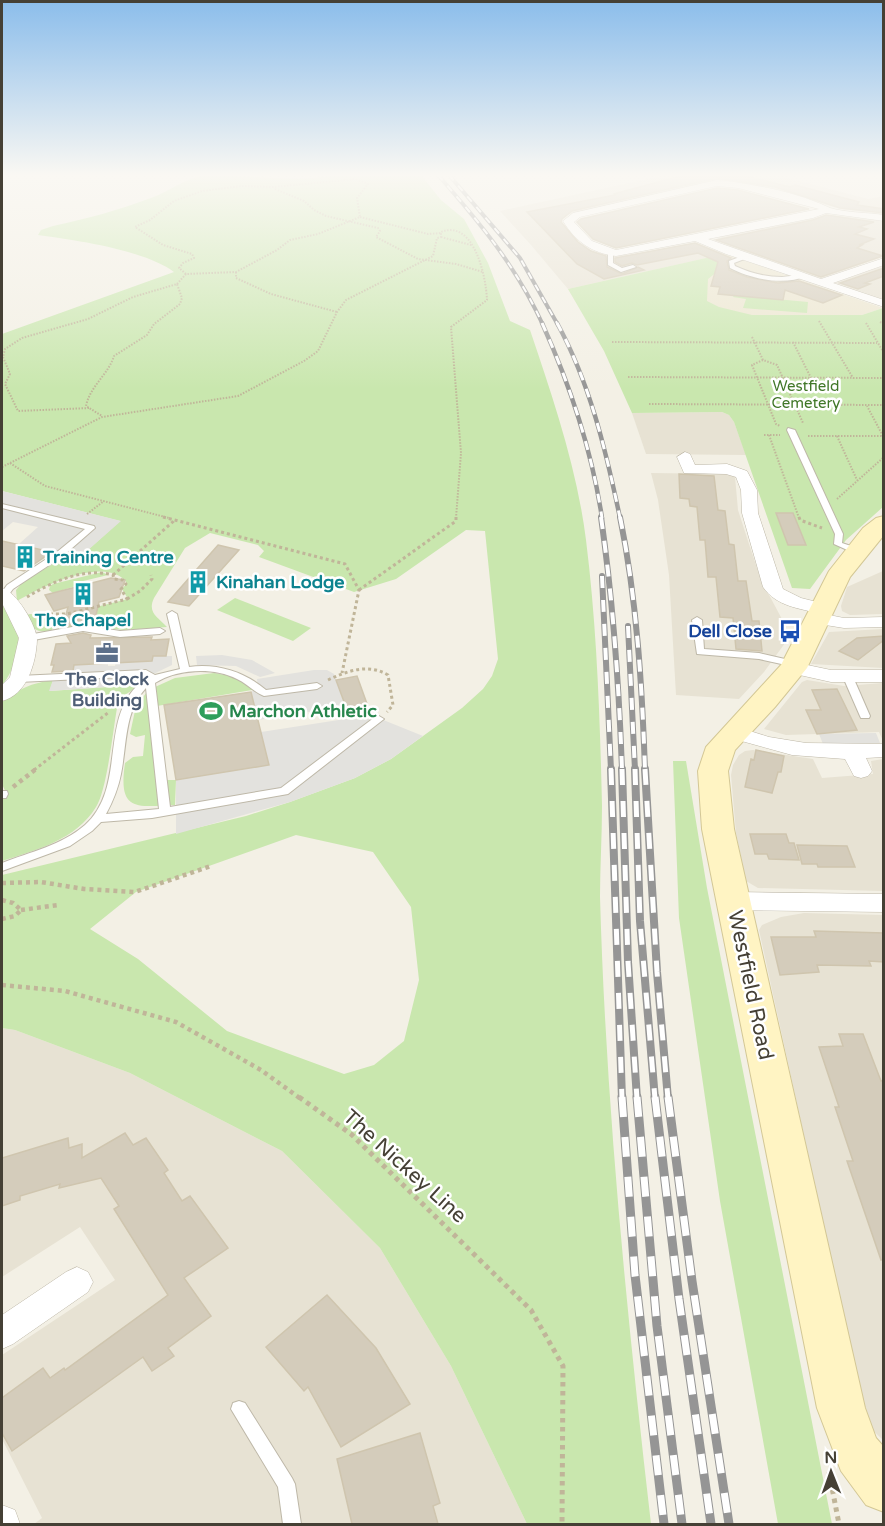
<svg xmlns="http://www.w3.org/2000/svg" width="885" height="1526" viewBox="0 0 885 1526" font-family="'Varela Round',sans-serif">
	<rect width="100%" height="100%" fill="#f3f0e5"/>
	<g fill="#e7e2d3">
		<polygon points="666,175 776,175 868,199 884,196 883,215 842,209 728,181 709,182 566,215 558,221 580,246 596,253 630,255 696,243 725,254 568,289 531,245 500,211"/>
		<polygon points="831,215 883,221 883,257 823,278 814,277 738,250 716,240 721,236"/>
		<polygon points="883,266 883,300 837,285 836,282"/>
		<polygon points="722,412 729,415 734,422 746,455 646,454 632,413"/>
		<polygon points="651,473 730,474 735,477 738,510 749,544 761,580 783,621 788,639 764,672 739,699 676,695 669,575 658,500"/>
		<polygon points="883,571 883,614 850,615 842,611 841,606 847,587"/>
		<polygon points="883,629 883,668 811,664 829,632"/>
		<polygon points="807,680 844,686 883,683 883,741 879,732 786,735 764,729 802,682"/>
		<polygon points="753,750 813,759 822,778 873,774 871,761 883,759 883,891 758,888 746,881 736,833 731,775 733,765 739,755 745,751"/>
		<polygon points="804,913 883,915 883,1440 867,1425 759,930 762,925 781,917"/>
		<polygon points="2,1028 15,1030 130,1073 282,1151 380,1248 451,1366 527,1524 34,1524 42,1518 2,1439 2,1355 115,1280 80,1227 2,1277"/>
	</g>
	<polygon fill="#ece6cf" points="725,254 883,308 862,315 584,315 568,289"/>
	<g fill="#c9e7ae" fill-rule="evenodd">
		<path d="M206,175L299,179L344,175H421L441,200L464,219L488,263L510,321L530,330C553,398 577,468 586,540C597,628 600,718 602,806C602,836 600,867 600,897C606,1107 627,1316 651,1524H527L451,1366L380,1248L282,1151L130,1073L15,1030L2,1028V875L246,816L290,802L355,778L391,759L462,708L483,689L492,676L498,659L485,531L466,530L396,579L354,592L259,557L264,551L258,545L210,533L185,548L154,598C147,613 158,617 167,627L124,630L85,625L58,630L60,616L128,599L122,589L127,583C107,554 41,587 17,601L16,590L23,582L66,556L79,558L120,521L2,491V334L174,272C145,250 75,240 38,235L41,230L53,226C86,219 119,210 151,198C170,191 185,178 206,175ZM296,835L373,852L411,907L419,980L404,1041L374,1065L344,1074L227,1031L138,959L90,929L136,892Z"/>
		<polygon points="715,256 723,267 708,279 707,301 719,307 752,315 862,315 883,308 883,507 846,540 810,589 792,588 734,422 729,415 722,412 632,413 604,351 568,289"/>
		<polygon points="734,295 808,302 807,313 743,308 746,299 733,297"/>
		<polygon points="102,572 108,575 75,583 76,586 53,593 49,590 50,586 53,584"/>
		<polygon points="235,598 311,628 293,641 217,610"/>
		<path d="M2,601C24,633 24,654 2,686Z"/>
		<path d="M30,614L54,616L52,631C36,633 33,630 26,615Z"/>
		<polygon points="214,673 237,677 253,688 252,690 157,706 155,687 175,678"/>
		<path d="M123,678L136,680V688L123,696L117,708C113,730 107,790 96,807C76,840 36,850 2,861V798L7,795L2,784V702C19,689 31,683 53,680L50,691L121,686Z"/>
		<path d="M147,692L162,780H176L175,805C135,807 118,811 125,763L133,757L143,756L145,735L136,737L130,734L136,706Z"/>
		<polygon points="673,761 686,761 707,888 832,1524 778,1524 720,1201 679,918"/>
	</g>
	<g fill="#e3e2de">
		<polygon points="2,491 121,521 79,558 66,556 19,544 38,527 13,522 2,531"/>
		<polygon points="222,655 252,660 275,673 260,677 236,666 197,665 196,656"/>
		<polygon points="153,656 172,656 172,665 137,682 135,679 123,678 121,686 49,691 55,674 72,673 74,665 108,664 108,666 115,666 116,662 152,661"/>
		<polygon points="314,670 327,670 334,674 345,706 258,720 251,692 258,689 257,679"/>
		<polygon points="371,715 423,736 391,759 355,778 290,802 176,834 176,780 269,765 261,732"/>
		<polygon points="876,733 880,743 823,744 819,734"/>
	</g>
	<g fill="#d4ccbb" stroke="#cfc5ae" stroke-width="1.5">
		<polygon points="684,175 742,175 790,187 795,185 859,202 857,205 884,209 884,213 840,208 775,187 717,178 572,211 562,219 561,222 578,242 591,251 606,256 607,267 622,274 638,267 644,270 604,279 577,264 527,212 615,195 614,194"/>
		<polygon points="717,188 738,190 809,209 616,248 593,239 577,222 581,219"/>
		<polygon points="826,215 874,222 859,227 867,229 855,234 874,239 859,245 862,245 857,248 883,256 821,277 716,240 813,220"/>
		<polygon points="695,243 731,258 727,261 729,270 747,277 778,283 799,281 842,295 823,303 785,290 783,300 718,294 720,287 711,286 718,262 698,253 637,265 632,263 622,266 615,262 615,258"/>
		<polygon points="884,268 884,276 865,283 870,284 858,289 840,283"/>
		<polygon points="679,474 714,476 718,510 725,511 729,544 734,545 738,581 746,581 752,621 759,621 762,651 736,649 733,618 720,617 716,577 708,577 705,540 700,540 697,507 690,506 689,499 680,498"/>
		<polygon points="776,513 793,513 806,545 788,545"/>
		<polygon points="2,541 52,552 24,571 2,566"/>
		<polygon points="218,545 239,550 189,606 168,602"/>
		<polygon points="111,578 125,580 119,597 99,602 94,624 83,623 63,626 68,607 54,611 45,595"/>
		<polygon points="83,633 91,635 90,638 152,637 151,640 169,639 166,656 153,656 152,661 74,665 73,671 52,672 54,665 51,665 56,644 71,643 67,636"/>
		<polygon points="884,636 884,640 858,660 839,651 857,638"/>
		<polygon points="357,676 371,715 350,718 336,680"/>
		<polygon points="837,689 857,730 817,734 806,710 821,710 812,690"/>
		<polygon points="251,692 269,765 176,780 164,705"/>
		<polygon points="756,750 784,756 781,772 778,772 772,793 745,787 751,759 754,760"/>
		<polygon points="750,834 786,834 789,843 794,843 799,860 769,859 767,854 755,854"/>
		<polygon points="797,845 847,846 855,867 818,867 817,864 802,864"/>
		<polygon points="814,931 884,933 884,962 869,961 871,966 817,965 819,972 780,975 771,937 816,937"/>
		<polygon points="839,1034 863,1034 881,1081 884,1080 884,1259 881,1260 847,1161 853,1161 835,1107 839,1107 819,1047 843,1046"/>
		<polygon points="125,1133 133,1145 146,1138 168,1170 164,1173 182,1201 190,1196 228,1248 184,1278 211,1316 168,1348 174,1356 152,1371 143,1357 12,1451 2,1433 2,1398 43,1368 50,1378 64,1368 65,1370 168,1295 114,1209 119,1206 101,1178 59,1188 60,1184 20,1196 20,1200 2,1206 2,1158 68,1138 69,1148 82,1144 82,1158"/>
		<polygon points="327,1295 376,1348 410,1404 341,1447 308,1387 304,1391 266,1347"/>
		<polygon points="420,1433 440,1503 433,1506 438,1524 352,1524 337,1459"/>
	</g>
	<g fill="none" stroke-linecap="round" stroke-linejoin="round">
		<g stroke="#beb8a8" stroke-width="2">
			<g id="lane">
				<polygon points="608,251 613,252 613,263 622,268 633,265 636,267 621,272 608,265"/>
				<path d="M745,255L747,256V258L734,263L735,266C750,273 765,277 782,277C790,276 799,274 806,276C784,286 751,279 730,268L729,261Z"/>
				<polygon points="788,428 795,430 843,534 842,543 860,549 860,553 854,553 834,544 835,534 787,430"/>
				<polygon points="2,504 94,526 95,528 63,556 13,589 7,597 2,597 2,592 7,585 57,552 85,529 2,508"/>
				<path d="M172,611L177,614L189,667C217,663 245,672 266,690L317,683L322,686L317,689L264,696C254,692 246,683 237,679C213,667 177,669 155,683L170,807L281,788L375,717L379,716L384,719L288,794L152,818L101,822L92,831L70,846L2,871V863C30,852 62,845 85,825C126,788 100,722 137,686C140,683 145,681 148,679L144,676L19,682L14,679L19,676L146,670L155,675L180,669L167,614ZM146,688L159,809L106,814C113,801 118,789 121,774C127,745 124,711 146,688Z"/>
				<polygon points="697,617 702,620 704,649 759,653 798,662 800,664 795,667 759,659 697,654 692,620"/>
				<polygon points="83,625 120,631 160,628 165,631 160,634 120,637 83,631 28,641 23,638 28,635"/>
				<polygon points="848,674 853,677 870,716 869,718 861,718 860,716 843,677"/>
				<polygon points="2,791 7,791 8,794 6,798 2,798"/>
				<polygon points="239,1401 245,1403 292,1478 295,1484 301,1524 283,1524 278,1487 231,1409 233,1403"/>
			</g>
		</g>
		<g stroke="#beb8a8" stroke-width="1">
			<g id="street">
				<path d="M717,180C754,184 796,192 828,207C838,212 871,213 884,215V221L826,213L813,218L708,239L821,279L884,258V265L833,283L884,300V307L726,254L695,241L616,256C592,253 576,242 563,221L573,213ZM717,186L738,188L819,209L616,250L592,241L574,222L580,217Z"/>
				<path d="M685,452L690,454L695,465L727,464L747,471L757,490L758,513L783,589L801,598L829,605L832,609L829,613L824,614L844,618L884,617V627L844,628L813,623L810,619L813,615L821,614C799,608 777,607 763,587L742,513L741,490L736,477L726,474L684,473L677,457Z"/>
				<path d="M2,588C16,591 37,626 37,640C36,663 27,695 2,701V685L10,677L19,638L2,603Z"/>
				<polygon points="793,662 831,670 884,670 884,682 831,682 786,672 783,668 786,664"/>
				<polygon points="734,726 769,737 806,743 883,744 884,757 866,758 872,771 868,776 861,778 854,776 845,759 792,755 727,737 724,732 727,727"/>
				<polygon points="733,892 884,894 884,912 733,910 725,907 721,901 725,895"/>
				<polygon points="77,1267 88,1272 93,1282 88,1292 13,1344 2,1349 2,1315 66,1272"/>
				<polygon points="2,1505 15,1510 20,1524 2,1524"/>
			</g>
		</g>
		<g stroke="#d3c795" stroke-width="2">
			<polygon id="secondary" points="884,516 884,535 850,577 807,668 775,707 735,750 728,771 734,829 865,1408 876,1438 884,1447 884,1512 866,1505 841,1471 817,1408 702,829 698,771 706,747 781,665 829,571 863,528 876,518"/>
		</g>
		<g stroke="#c0b599" stroke-width="2" stroke-dasharray="1.5 1.5" stroke-linecap="butt">
			<polygon points="356,179 368,184 357,198 360,217 318,234 290,240 277,250 236,272 186,274 179,268 183,263 194,258 192,254 163,245 135,227 150,220 174,201 202,191 242,186 274,187"/>
			<polyline points="275,189 304,201 314,210 326,216 378,228 380,231 376,237 418,259 456,264 483,272"/>
			<polyline points="360,217 428,234 441,233"/>
			<polyline points="441,237 471,245"/>
			<polyline points="236,272 236,278 271,294 337,312"/>
			<polyline points="177,284 186,274"/>
			<polyline points="819,321 853,378"/>
			<polyline points="880,322 884,324"/>
			<polyline points="866,323 884,353"/>
			<polyline points="752,337 763,360 777,365 803,423"/>
			<polyline points="612,342 877,343"/>
			<polyline points="793,342 811,378"/>
			<polyline points="763,360 752,365 776,424 780,426"/>
			<polyline points="628,377 884,378"/>
			<polyline points="649,404 884,405"/>
			<path d="M89,408L18,411L5,384L10,374L3,357L5,349L22,338L88,319L133,297L177,284L182,298L180,304L154,324L147,335L114,356C108,375 90,386 86,406L102,416"/>
			<polyline points="764,435 780,435"/>
			<polyline points="769,435 799,518"/>
			<polyline points="808,436 883,436 867,406"/>
			<polyline points="837,436 857,480"/>
			<polyline points="10,463 45,486 169,518"/>
			<path d="M2,467L102,417L238,396L304,361L318,351L337,312L346,300L433,256L437,238L441,237V232C474,219 486,276 487,300L451,327L461,453L456,518"/>
			<polyline points="837,499 884,457"/>
			<polyline points="87,514 104,501"/>
		</g>
		<g stroke="#c0b599" stroke-width="3" stroke-dasharray="3 3" stroke-linecap="butt">
			<polyline points="163,517 345,564 359,590 342,673"/>
			<polyline points="799,517 800,520 822,528"/>
			<polyline points="113,575 175,520"/>
			<polyline points="359,590 456,521 456,517"/>
			<path d="M27,597C52,582 83,567 113,575L114,579L123,580L126,584L121,589L127,599L67,614H39"/>
			<polyline points="127,599 140,591 152,579 151,575"/>
			<path d="M328,680C347,671 368,663 388,675L393,705L387,712"/>
			<polyline points="34,770 109,712"/>
		</g>
		<g stroke="#c0b599" stroke-width="4.5" stroke-dasharray="4 4" stroke-linecap="butt">
			<polyline points="13,787 36,769"/>
			<polyline points="2,883 41,882 84,889 135,892 211,866"/>
			<polyline points="2,900 13,903 21,910 15,916 2,919"/>
			<polyline points="21,910 58,905"/>
			<polyline points="2,985 65,991 176,1022 261,1070 301,1099"/>
		</g>
		<g stroke="#c0b599" stroke-width="5" stroke-dasharray="4.5 4.5" stroke-linecap="butt">
			<polyline points="299,1097 351,1134 531,1310 563,1366 562,1524"/>
			<polyline points="829,1472 839,1524"/>
		</g>
		<use href="#lane" fill="#fff" fill-rule="evenodd"/>
		<use href="#street" fill="#fff" fill-rule="evenodd"/>
		<use href="#secondary" fill="#fff4c3" fill-rule="evenodd"/>
		<g stroke="#959595" stroke-width="4">
			<g id="rail-far4">
				<path d="M438,175C480,223 516,266 543,325"/>
				<polyline points="449,175 520,258 558,325"/>
			</g>
		</g>
		<g stroke="#959595" stroke-width="4.5">
			<g id="rail-far3">
				<path d="M542,323C570,385 592,451 602,518"/>
				<path d="M557,323C590,383 606,451 620,518"/>
			</g>
		</g>
		<g stroke="#959595" stroke-width="6">
			<g id="rail-far2">
				<path d="M601,517C613,601 619,685 622,770"/>
				<path d="M620,517C637,600 642,686 645,770"/>
				<polyline points="602,576 611,770"/>
				<polyline points="628,626 635,770"/>
			</g>
		</g>
		<g stroke="#959595" stroke-width="8">
			<g id="rail-far1">
				<polyline points="611,769 622,1099"/>
				<polyline points="622,769 628,962 637,1099"/>
				<polyline points="635,769 640,921 655,1099"/>
				<polyline points="645,769 657,972 668,1099"/>
			</g>
		</g>
		<g stroke="#959595" stroke-width="9">
			<g id="rail">
				<polyline points="622,1097 635,1275 664,1524"/>
				<polyline points="637,1097 657,1326 682,1524"/>
				<polyline points="655,1097 679,1299 711,1524"/>
				<polyline points="668,1097 692,1281 729,1524"/>
			</g>
		</g>
		<use href="#rail-far4" stroke="#fff" stroke-width="2" stroke-dasharray="7" stroke-linecap="butt"/>
		<use href="#rail-far3" stroke="#fff" stroke-width="3" stroke-dasharray="9" stroke-linecap="butt"/>
		<use href="#rail-far2" stroke="#fff" stroke-width="4" stroke-dasharray="12" stroke-linecap="butt"/>
		<use href="#rail-far1" stroke="#fff" stroke-width="5" stroke-dasharray="16" stroke-linecap="butt"/>
		<use href="#rail" stroke="#fff" stroke-width="7" stroke-dasharray="20" stroke-linecap="butt"/>
	</g>
	<linearGradient id="sky" x2="0" y2="1"><stop stop-color="#8bbdeb"/><stop offset="0.45" stop-color="#faf8f3"/><stop offset="1" stop-color="#faf8f3" stop-opacity="0"/></linearGradient>
	<rect width="885" height="389" fill="url(#sky)"/>
	<defs>
		<g id="building-bare" transform="scale(1.8)"><path d="M-4-6H4V6H1V3H-1V6H-4ZM-2.5-4.3h1.7v1.8h-1.7ZM.8-4.3h1.7v1.8H.8ZM-2.5-1h1.7V.8h-1.7ZM.8-1h1.7V.8H.8Z" fill="#0f9aa8" stroke="#fff" stroke-width="2.5" paint-order="stroke"/></g>
		<g id="bus-bare" transform="scale(1.8)"><path d="M-5-6H5V4H4V6H2V4H-2V6H-4V4H-5ZM-3.5-4V0h7V-4ZM-3.5 1.2v1.5H-2V1.2ZM2 1.2v1.5H3.5V1.2Z" fill="#1a4fb4" stroke="#fff" stroke-width="2.5" paint-order="stroke"/></g>
		<g id="office-bare" transform="scale(1.8)"><path d="M-6-3h4V-5.5h4V-3h4V5H-6ZM-1-4.5V-3h2v-1.5ZM-6 0V1H6V0Z" fill="#5c6f8a" stroke="#fff" stroke-width="2.5" paint-order="stroke"/></g>
		<g id="stadium-bare" transform="scale(1.8)"><path d="M0-5a6.5 5 0 1 0 0 10a6.5 5 0 1 0 0-10ZM-3.5-1.8h7v3.6h-7Z" fill="#2e9e5b" stroke="#fff" stroke-width="2.5" paint-order="stroke"/></g>
	</defs>
	<g fill-rule="evenodd">
		<use href="#building-bare" x="25" y="557"/>
		<use href="#building-bare" x="198" y="582"/>
		<use href="#building-bare" x="83" y="594"/>
		<use href="#bus-bare" x="790" y="631"/>
		<use href="#office-bare" x="107" y="653"/>
		<use href="#stadium-bare" x="211" y="711"/>
	</g>
	<g text-anchor="middle" stroke-width="5" stroke-linejoin="round" paint-order="stroke">
		<g font-size="15" fill="#407728" stroke="#fff">
			<text x="806" y="391">Westfield<tspan x="806" dy="17">Cemetery</tspan></text>
		</g>
		<g font-size="18" font-weight="bold" fill="#0d838f" stroke="#fff" text-anchor="start">
			<text x="43" y="563">Training Centre</text>
			<text x="216" y="588">Kinahan Lodge</text>
			<text x="83" y="626" text-anchor="middle">The Chapel</text>
		</g>
		<g font-size="18" font-weight="bold" fill="#164399" stroke="#fff" text-anchor="end">
			<text x="772" y="637">Dell Close</text>
		</g>
		<g font-size="18" font-weight="bold" fill="#4e5e75" stroke="#fff">
			<text x="107" y="685">The Clock<tspan x="107" dy="21">Building</tspan></text>
		</g>
		<g font-size="18" font-weight="bold" fill="#27864d" stroke="#fff" text-anchor="start">
			<text x="229" y="717">Marchon Athletic</text>
		</g>
		<g font-size="21" fill="#454035" stroke="#fff">
			<text transform="translate(751 985) rotate(78)" y="7">Westfield Road</text>
			<text transform="translate(405 1166) rotate(42)" y="7">The Nickey Line</text>
		</g>
	</g>
	<rect width="885" height="1526" fill="none" stroke="#454035" stroke-width="6"/>
	<g transform="translate(831 1472) rotate(359)" stroke="#ffffff" stroke-width="4.5" paint-order="stroke">
	<path d="M0-4.5L10 22L0 15L-10 22Z" fill="#454035"/>
	<text y="-9" font-size="16" font-weight="bold" text-anchor="middle" fill="#454035">N</text>
	</g>
</svg>
